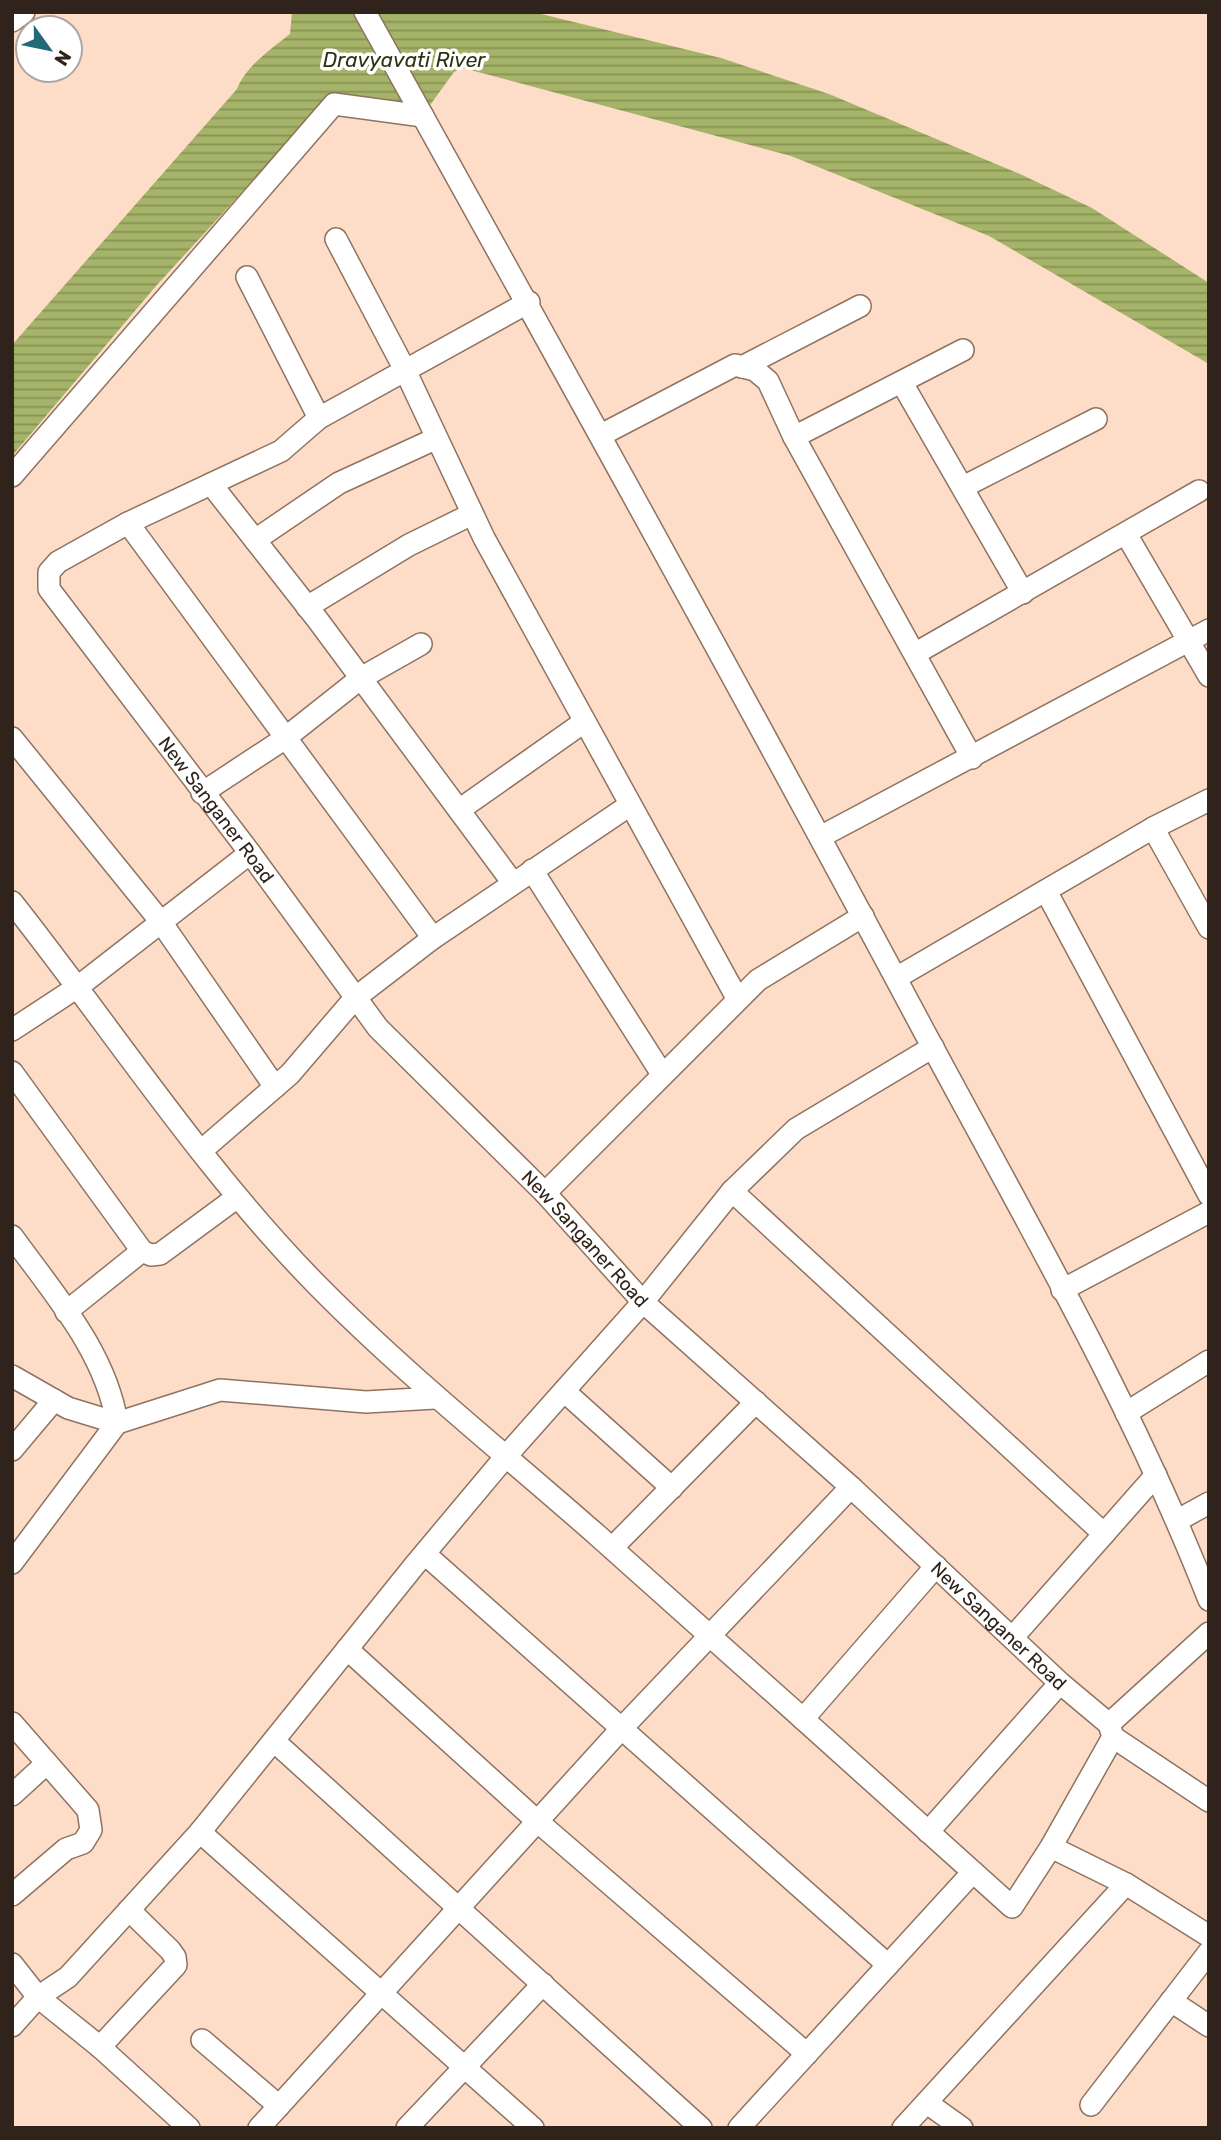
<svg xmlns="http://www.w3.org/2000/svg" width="1221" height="2140" viewBox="0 0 1221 2140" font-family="Rubik,sans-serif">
	<defs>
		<pattern id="water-rules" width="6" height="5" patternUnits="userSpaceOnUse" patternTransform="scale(1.75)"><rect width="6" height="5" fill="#a5b468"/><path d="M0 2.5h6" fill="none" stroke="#879255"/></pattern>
	</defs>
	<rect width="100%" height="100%" fill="#fdddc8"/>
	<path fill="url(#water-rules)" d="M292,12H533L721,58L829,94L1020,174L1092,208L1209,283V364L989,236L791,156L463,68L454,72L425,112L332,94L156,286L12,456V345L237,89C246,66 271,49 290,34Z"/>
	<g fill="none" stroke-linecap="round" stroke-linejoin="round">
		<g stroke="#8f7360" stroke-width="24">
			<g id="minor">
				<path d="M365,12C551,347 737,681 917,1018C1019,1209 1130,1398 1209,1600"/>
				<polyline points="12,21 24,12"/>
				<polyline points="336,239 405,370 484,538 737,998"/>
				<polyline points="247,277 319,418"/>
				<path id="s1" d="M529,302L319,418L281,451L128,523L58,562L49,572V589L250,853L378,1028L545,1193L643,1302L851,1487L1060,1683L1109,1724L1113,1737L1209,1801"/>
				<polyline points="742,367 860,306"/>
				<polyline points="902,383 1023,593"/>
				<polyline points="601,435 735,365 755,370 768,381 794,437 972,758"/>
				<polyline points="794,437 963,350"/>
				<polyline points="12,476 334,104 423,116"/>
				<polyline points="211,484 317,619 513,883"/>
				<polyline points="963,487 1096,419"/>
				<polyline points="128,523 433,938"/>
				<polyline points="1126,534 1209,676"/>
				<polyline points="255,540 339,483 435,439"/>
				<polyline points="307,607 409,545 472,514"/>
				<polyline points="916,653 1199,491"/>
				<polyline points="12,738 161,922 275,1087"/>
				<polyline points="202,793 284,739 361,678 421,644"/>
				<polyline points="459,810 584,722"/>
				<polyline points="1153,828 1209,928"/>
				<polyline points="820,837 1209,630"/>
				<polyline points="532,870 662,1074"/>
				<polyline points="1046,891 1209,1195"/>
				<path d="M12,902C114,1031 204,1171 320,1288C407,1376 504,1453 597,1535C736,1658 874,1783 1012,1907L1051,1847L1113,1737"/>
				<polyline points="896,978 1153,828 1209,800"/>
				<polyline points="12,1030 79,986 250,853"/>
				<polyline points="12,1072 142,1251 151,1255 160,1254 236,1198"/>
				<polyline points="201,1151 290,1074 355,998 433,938 630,805"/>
				<polyline points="732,1191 1104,1534"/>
				<polyline points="545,1193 758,980 863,916"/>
				<path d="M12,1236C53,1293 106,1352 117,1423L12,1563"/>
				<polyline points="1062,1290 1209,1212"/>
				<polyline points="66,1312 142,1251"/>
				<polyline points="12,1376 68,1408 117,1423 220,1390 366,1402 435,1398"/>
				<polyline points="564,1391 672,1488"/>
				<polyline points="1126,1413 1209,1361"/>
				<polyline points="12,1450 54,1400"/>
				<polyline points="1178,1520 1209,1503"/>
				<polyline points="612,1548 756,1402"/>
				<polyline points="425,1554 888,1965"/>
				<polyline points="1013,1637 1156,1475"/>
				<polyline points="347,1649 537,1821 807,2054"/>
				<polyline points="803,1719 936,1566"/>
				<polyline points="12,1723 88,1810 91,1830 83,1843 66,1849 12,1895"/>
				<polyline points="1109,1724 1209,1633"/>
				<polyline points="274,1741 701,2128"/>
				<polyline points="12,1795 47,1763"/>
				<polyline points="200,1832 533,2128"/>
				<polyline points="928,1832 1060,1683"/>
				<polyline points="1051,1847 1126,1884 1209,1936"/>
				<polyline points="12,1964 38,1997 100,2047 189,2128"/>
				<polyline points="1171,2001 1209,2026"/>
				<polyline points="12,2026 38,1997 68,1977 200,1832 414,1566 507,1455 643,1302 732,1191 796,1129 933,1047"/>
				<polyline points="202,2040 279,2106"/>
				<polyline points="100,2047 176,1965 175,1957 170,1950 129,1910"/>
				<polyline points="927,2103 962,2128"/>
				<polyline points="1091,2105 1209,1952"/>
				<polyline points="259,2128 622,1728 851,1487"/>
				<polyline points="407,2128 543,1984"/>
				<polyline points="739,2128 973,1872"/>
				<polyline points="903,2128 1126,1884"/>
			</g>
		</g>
		<use href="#minor" stroke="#fff" stroke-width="21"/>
	</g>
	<g text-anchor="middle" stroke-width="7" stroke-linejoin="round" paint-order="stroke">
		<g font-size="19" fill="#2f231b" stroke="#fff">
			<text dy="7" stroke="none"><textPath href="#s1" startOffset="847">New Sanganer Road</textPath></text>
			<text dy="7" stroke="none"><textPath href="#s1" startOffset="1414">New Sanganer Road</textPath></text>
			<text dy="7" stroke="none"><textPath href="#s1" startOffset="1981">New Sanganer Road</textPath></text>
		</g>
		<g font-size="21" font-style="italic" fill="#2d3312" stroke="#fff">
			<text x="404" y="67">Dravyavati River</text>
		</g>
	</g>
	<rect width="1221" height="2140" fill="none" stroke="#2f231b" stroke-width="28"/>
	<g transform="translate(49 49) rotate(123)"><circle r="33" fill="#ffffff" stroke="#aca7a4" stroke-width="2"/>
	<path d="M0-5L12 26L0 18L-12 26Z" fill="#236a78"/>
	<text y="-10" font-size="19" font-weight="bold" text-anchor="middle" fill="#2f231b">N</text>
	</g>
</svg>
